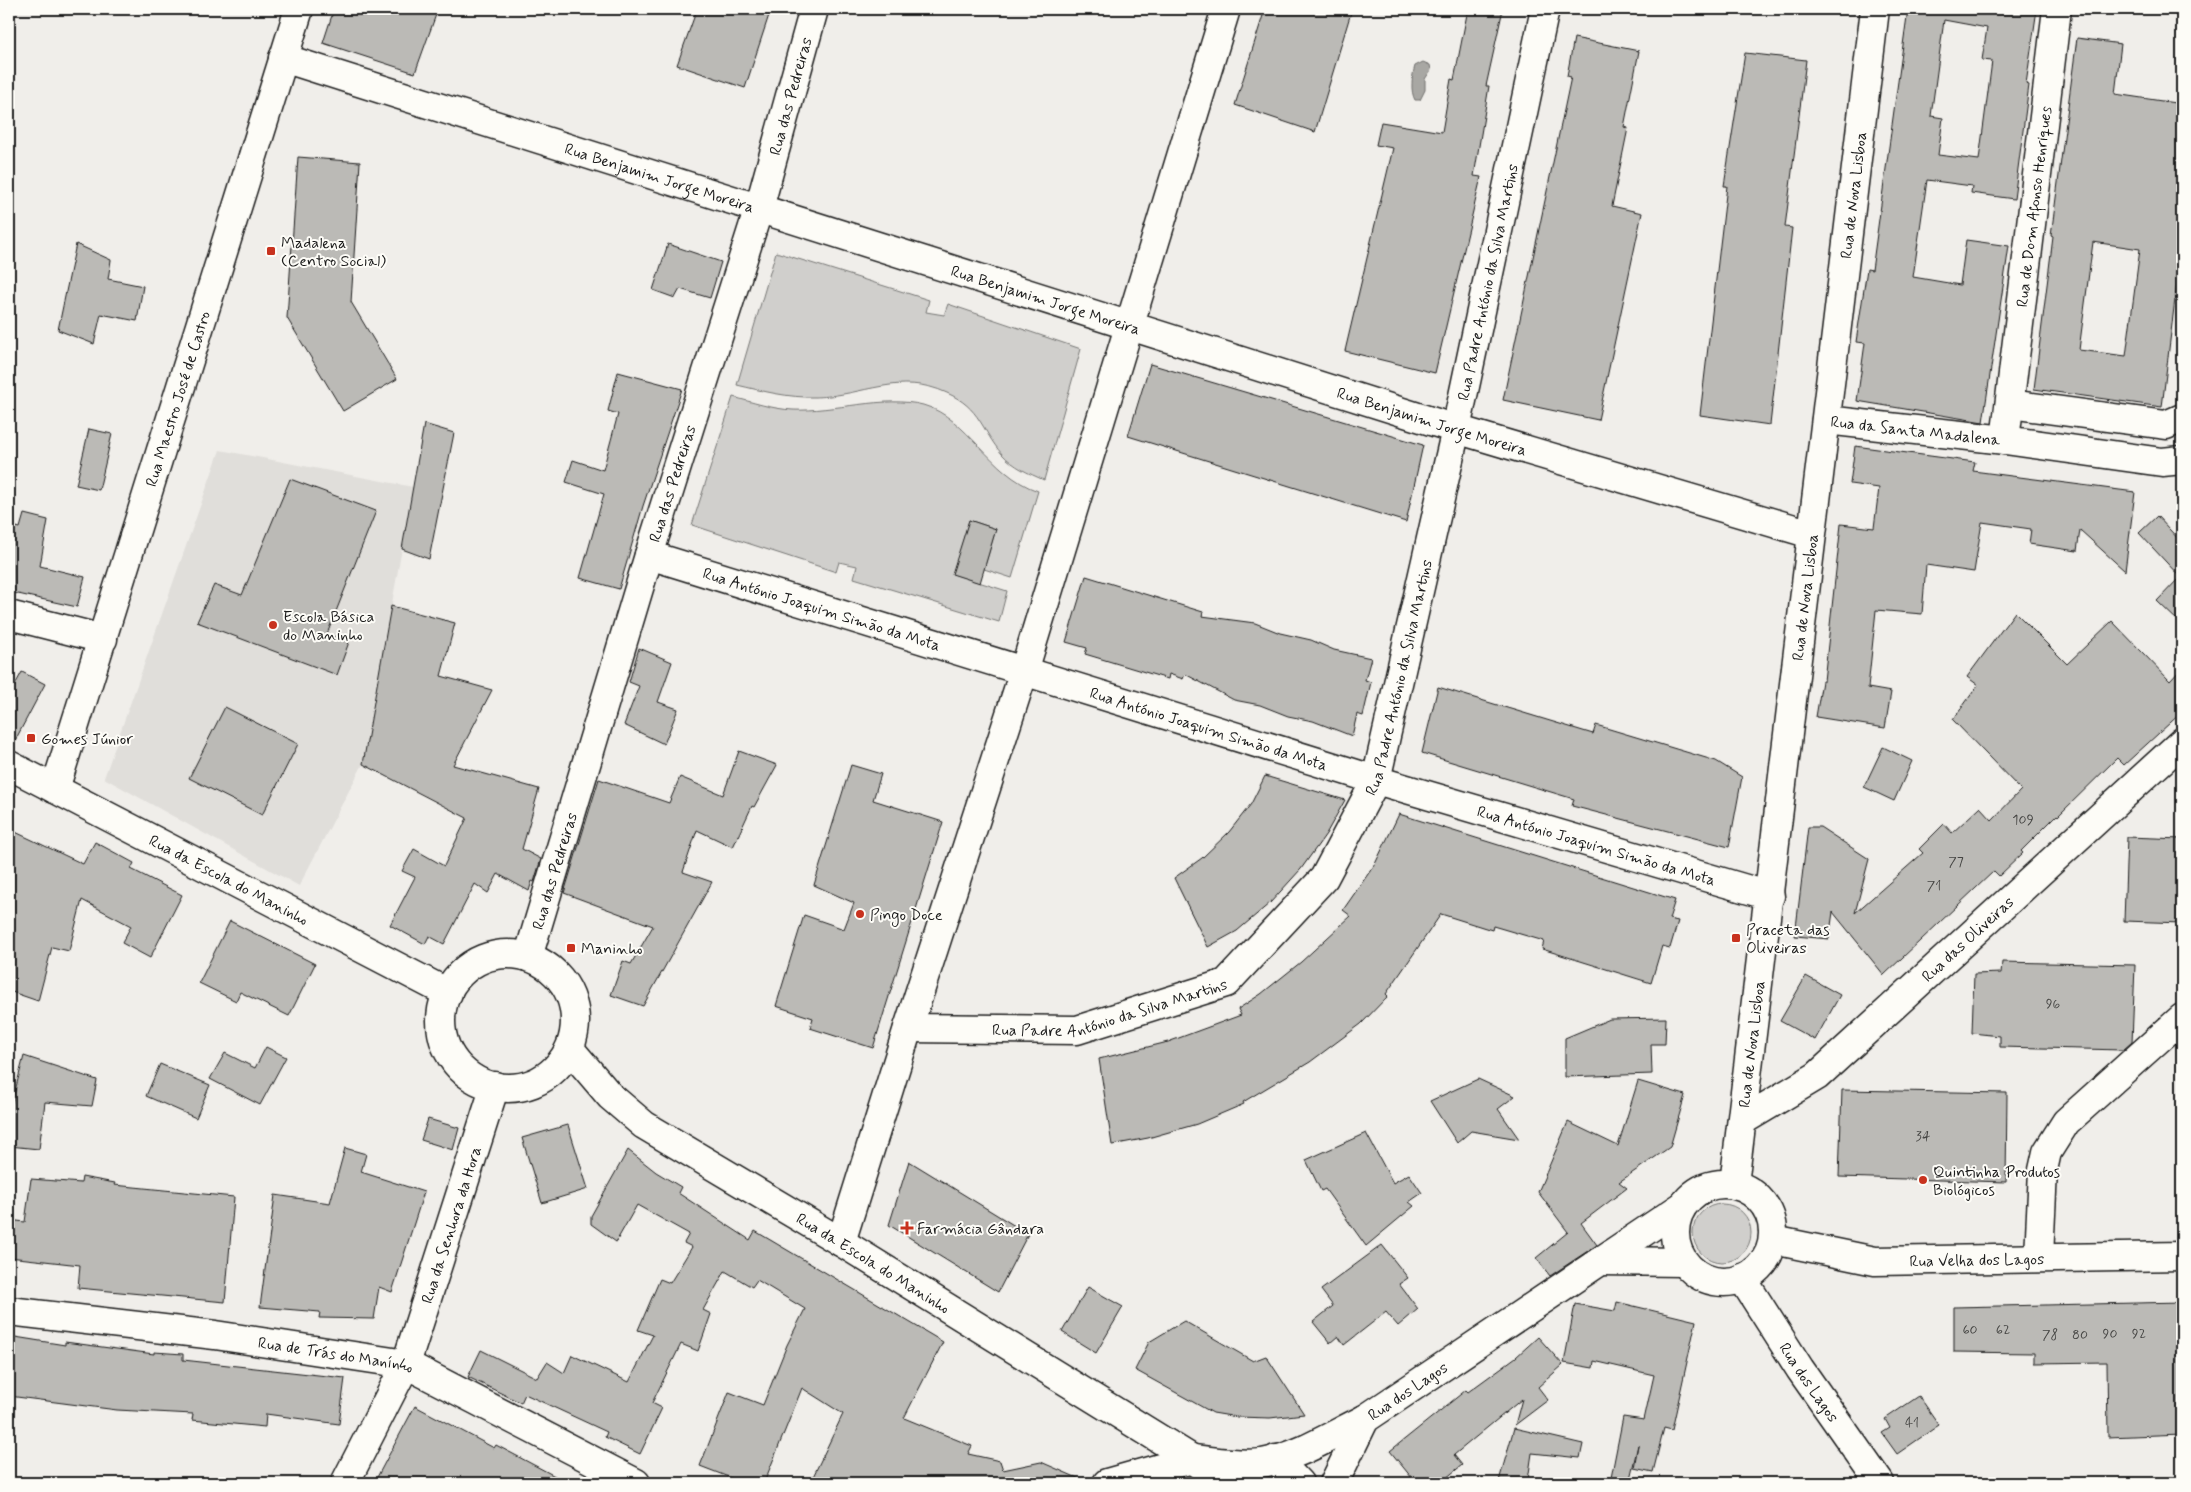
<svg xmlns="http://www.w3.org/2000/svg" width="2191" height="1492" viewBox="0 0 2191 1492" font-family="Mynerve,sans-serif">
	<rect width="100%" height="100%" fill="#f0eeea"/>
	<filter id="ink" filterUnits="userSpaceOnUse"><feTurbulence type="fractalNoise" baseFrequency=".02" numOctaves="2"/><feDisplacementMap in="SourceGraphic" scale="10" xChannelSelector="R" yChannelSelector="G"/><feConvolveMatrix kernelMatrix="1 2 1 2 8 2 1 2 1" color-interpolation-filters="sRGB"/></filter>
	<g filter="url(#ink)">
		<polygon fill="#e0deda" points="220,450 413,487 363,764 299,886 104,778"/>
		<g fill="#d0cfcc" stroke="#767674">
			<path d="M776,252L929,300L926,312L944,315L948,304L1081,349L1044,480C1028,473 1014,467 1002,454C981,430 981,408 947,393C900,371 862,396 816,397C788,398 763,391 737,385Z"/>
			<path d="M733,397C752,402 772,409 793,410C833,412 885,395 923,405C969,418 989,474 1038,491L1012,578L984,569L996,529L969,520L953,574L1007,591L999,622L854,578L857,566L839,562L836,572L692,525Z"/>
			<circle cx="1722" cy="1233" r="29"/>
		</g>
		<path fill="#a8a7a3" stroke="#706f6d" d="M1423,62L1430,65L1431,70L1425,79V90L1420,100H1415C1410,91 1412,76 1415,66Z"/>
		<g fill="#bbbab6" stroke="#1c1c1c" fill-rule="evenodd">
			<polygon points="334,9 438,9 415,73 323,43"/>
			<polygon points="697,9 771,9 745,88 677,65"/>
			<polygon points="1265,9 1352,9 1315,132 1235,105"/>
			<polygon points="1468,9 1503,9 1486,86 1489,86 1474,176 1481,177 1435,373 1345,351 1393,148 1376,145 1381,122 1442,132 1451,79 1454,80"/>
			<path d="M1908,9H2037L2026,84L2029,85L2014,199L1971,193L1972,186L1927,180L1913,277L1960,285L1966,240L2009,246L1983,422L1857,401L1865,343L1856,342L1867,269L1872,270ZM1944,20L1987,28L1982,60L1992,61L1979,160L1938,155L1943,118L1931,116Z"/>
			<polygon points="1574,38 1639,51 1624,127 1628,128 1612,206 1642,213 1598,420 1503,400 1571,77 1567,76"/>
			<path d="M2077,38L2121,44L2115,94L2182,104V241L2162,407L2034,389L2053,237L2051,236ZM2093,242L2140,249L2126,356L2079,350Z"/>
			<polygon points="1745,53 1806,60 1785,227 1792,228 1770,425 1700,415 1727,186 1724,186"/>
			<polygon points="298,157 360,162 351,302 397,379 343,411 287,318"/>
			<polygon points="76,244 111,260 108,279 143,286 137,321 101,314 94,344 58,330"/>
			<polygon points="668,244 721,262 710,298 680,289 675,298 653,290"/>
			<polygon points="1150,364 1423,445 1406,522 1128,436"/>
			<polygon points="618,372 682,389 643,506 619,589 580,578 604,494 566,482 573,460 603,470 618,414 608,411"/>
			<polygon points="424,424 454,433 429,559 402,549"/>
			<polygon points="89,429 112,434 99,490 76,485"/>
			<polygon points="1855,446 1975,462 1973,471 2135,492 2125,571 2080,530 2077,551 2029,544 2031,529 1982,522 1974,572 1926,565 1922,614 1876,610 1868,688 1891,692 1885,728 1816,717 1822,681 1824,681 1841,524 1874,528 1879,488 1850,484"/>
			<polygon points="290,479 376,511 327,634 349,642 337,675 197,622 214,585 242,595"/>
			<polygon points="24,514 48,520 40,566 85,577 77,607 9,592 9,525 20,528"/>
			<polygon points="2157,516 2182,543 2182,625 2157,601 2180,577 2139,533"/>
			<polygon points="969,520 996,529 980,583 952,574"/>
			<polygon points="1086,576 1203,612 1202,616 1255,623 1280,633 1311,640 1334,650 1371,658 1365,680 1371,682 1363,716 1357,714 1352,736 1313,721 1288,716 1260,705 1234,700 1185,674 1183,679 1169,674 1168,679 1085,654 1087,648 1066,642"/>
			<polygon points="391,606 455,623 441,676 492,690 453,765 539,789 522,849 541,859 534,882 532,881 529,891 498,874 488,893 475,884 444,944 429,936 425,944 390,925 415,877 402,871 414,849 444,866 467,818 363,764"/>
			<polygon points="2015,612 2067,664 2112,621 2170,681 2182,668 2182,712 2124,765 2117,758 2058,816 2057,815 2021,851 2023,853 1999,876 1994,871 1884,975 1833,912 1829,939 1795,936 1808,827 1820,827 1869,859 1855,913 1923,853 1919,849 1944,824 1952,833 1980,807 1992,820 2021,790 1953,720 1978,685 1967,677"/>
			<polygon points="639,648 672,662 658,702 678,709 664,744 624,725 639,686 629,682"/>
			<polygon points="22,672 45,684 10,750 9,696"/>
			<polygon points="1438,687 1593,734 1596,725 1716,761 1742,777 1729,847 1572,806 1574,799 1422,753"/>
			<polygon points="225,707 298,744 262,815 189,778"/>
			<polygon points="1883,747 1912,761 1894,801 1864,787"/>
			<polygon points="739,751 777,765 754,807 752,806 733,847 697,830 683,872 712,882 643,1006 611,995 623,961 631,964 653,926 564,893 599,779 669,803 680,777 723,795"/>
			<polygon points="851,765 881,774 873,800 943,822 873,1048 810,1028 813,1018 776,1006 804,915 844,929 854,903 814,885"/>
			<polygon points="1265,776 1345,800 1326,834 1301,869 1270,903 1237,931 1208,947 1174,878 1202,858 1229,832 1251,804"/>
			<polygon points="1399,814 1675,900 1669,919 1678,921 1670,948 1662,946 1651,983 1542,949 1544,941 1493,926 1492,930 1441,914 1386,994 1388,996 1361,1024 1310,1062 1243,1102 1244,1104 1197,1124 1148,1138 1112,1145 1099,1059 1168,1042 1241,1015 1238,1009 1261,994 1301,962 1351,916 1343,910 1375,864"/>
			<polygon points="9,829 83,864 95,842 134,863 131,869 182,895 150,958 122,943 131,926 82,900 69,951 52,947 38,1001 9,991"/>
			<polygon points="2127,837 2182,839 2182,923 2124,921"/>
			<polygon points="230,921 315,964 289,1016 240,992 236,1001 199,983"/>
			<polygon points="2002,962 2135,965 2132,1042 2123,1050 2000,1047 2000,1036 1972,1033 1974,974 2001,973"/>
			<polygon points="1806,976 1840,995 1815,1040 1780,1021"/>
			<polygon points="1666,1018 1665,1044 1651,1044 1652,1074 1565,1077 1565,1038 1610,1019"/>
			<polygon points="266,1047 286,1057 260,1105 210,1079 225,1053 255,1068"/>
			<polygon points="24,1056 97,1080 92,1106 45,1102 39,1149 9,1146 9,1114"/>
			<polygon points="160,1064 210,1085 196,1118 146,1096"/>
			<polygon points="1478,1079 1515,1096 1498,1109 1519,1139 1471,1131 1457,1143 1430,1101"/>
			<polygon points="1638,1081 1685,1095 1670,1147 1619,1182 1627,1188 1581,1223 1597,1245 1550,1276 1536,1258 1568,1232 1538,1192 1568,1122 1618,1146"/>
			<polygon points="1842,1090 2007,1093 2006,1182 1839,1177"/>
			<polygon points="428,1119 459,1128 453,1150 421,1140"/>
			<polygon points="568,1125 588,1189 542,1203 522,1138"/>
			<polygon points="1366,1133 1393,1183 1409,1174 1422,1193 1409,1202 1414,1206 1366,1246 1325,1189 1321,1191 1306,1160"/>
			<polygon points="345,1148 366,1154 361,1172 424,1192 392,1292 379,1287 374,1319 319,1318 320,1312 260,1307 275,1195 330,1203"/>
			<polygon points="628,1150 656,1172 681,1187 678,1193 750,1240 755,1231 943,1342 904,1418 972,1446 968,1454 1000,1461 1003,1470 1041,1462 1089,1483 810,1483 843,1414 802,1388 764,1483 744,1483 700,1466 729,1392 763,1405 787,1345 805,1309 757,1280 752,1287 725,1271 703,1310 711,1314 698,1351 681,1344 652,1403 662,1408 640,1454 605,1437 607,1432 525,1394 521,1403 468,1377 481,1350 537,1378 547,1362 564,1373 572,1355 629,1382 653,1335 638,1330 660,1279 670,1283 692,1247 684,1243 689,1234 637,1205 616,1242 591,1224 591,1216"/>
			<polygon points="909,1161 1028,1234 998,1292 889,1225"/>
			<polygon points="82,1177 115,1183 114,1185 234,1197 225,1302 78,1288 80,1265 9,1257 9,1220 25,1222 31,1179 81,1183"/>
			<polygon points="1382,1245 1408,1278 1399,1284 1418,1309 1398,1326 1386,1312 1344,1345 1338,1336 1330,1343 1313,1322 1333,1306 1321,1290"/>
			<polygon points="1088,1287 1123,1307 1096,1353 1062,1332"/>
			<polygon points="1617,1302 1696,1321 1672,1430 1664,1428 1653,1472 1634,1468 1638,1445 1629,1483 1610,1483 1623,1417 1644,1420 1654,1375 1594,1361 1593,1368 1564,1363 1575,1304 1615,1311"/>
			<polygon points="2182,1302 2182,1434 2108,1437 2107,1362 2034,1363 2034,1353 1954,1352 1954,1307"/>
			<polygon points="1184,1321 1253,1361 1266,1356 1304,1414 1270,1418 1237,1417 1213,1413 1135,1370 1149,1342"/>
			<polygon points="9,1336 65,1345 65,1342 154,1354 154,1352 183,1354 183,1360 345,1378 339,1424 266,1414 265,1427 192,1420 193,1414 117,1410 9,1396"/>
			<polygon points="1538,1337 1563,1365 1538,1387 1548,1400 1515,1425 1522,1399 1454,1455 1462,1465 1440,1483 1416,1483 1390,1451 1466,1390 1468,1392 1516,1357"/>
			<polygon points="1919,1396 1939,1425 1897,1454 1882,1433 1890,1428 1885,1419"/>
			<polygon points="415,1406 494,1448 496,1445 568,1483 374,1483"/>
			<polygon points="1514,1428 1583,1444 1580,1458 1532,1453 1528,1480 1499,1481"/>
		</g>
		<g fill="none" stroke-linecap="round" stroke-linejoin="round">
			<g stroke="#1c1c1c" stroke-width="31">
				<g id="minor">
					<path id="s1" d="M283,58L1456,429L1811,534"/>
					<polyline points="2010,404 2166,425 2182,418"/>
					<path id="s2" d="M1826,420L2005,440L2162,462L2182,460"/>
					<path id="s3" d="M2005,440L2057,9"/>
					<path id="s4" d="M649,555L1376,780L1770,896"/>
					<polyline points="9,615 103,639"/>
					<path id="s5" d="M55,789L299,9"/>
					<path id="s6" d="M528,957L649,555L759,208L814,9"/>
					<path id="s7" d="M908,1028L1077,1030L1226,983L1324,878L1376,780L1456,429L1545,9"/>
					<path id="s8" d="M1742,1121L1817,1076L2182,742"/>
					<circle cx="1724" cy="1233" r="49"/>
					<path id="s9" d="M1734,1184L1875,9"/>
					<path id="s10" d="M1773,1240L1875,1261L2182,1256"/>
					<polyline points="841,1242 908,1028 1024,671 1226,9"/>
					<polyline points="2039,1257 2043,1170 2047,1152 2066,1122 2182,1018"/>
					<polyline points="1601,1261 1684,1262"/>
					<path id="s11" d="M1742,1278L1800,1369L1880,1483"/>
					<path id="s12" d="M9,1311L215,1335L406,1364L636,1483"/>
					<path id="s13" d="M1365,1419L1681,1207"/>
					<path id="s14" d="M345,1483L406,1364L495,1086"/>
					<polyline points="1107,1483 1192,1459"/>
				</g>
			</g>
			<g stroke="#1c1c1c" stroke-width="31">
				<g id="major">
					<path id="s15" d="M9,765L448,993"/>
					<circle cx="508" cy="1021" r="67"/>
					<path id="s16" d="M570,1049L610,1096L644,1125L841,1242L1192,1459L1223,1483"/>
					<path d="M1192,1459C1214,1461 1239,1466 1262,1463C1298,1457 1332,1435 1365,1419"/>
					<polyline points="1276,1459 1299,1483"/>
					<polyline points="1334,1483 1365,1419"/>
				</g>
			</g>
			<use href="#minor" stroke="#fdfcf7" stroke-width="28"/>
			<use href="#major" stroke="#fdfcf7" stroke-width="28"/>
		</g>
	</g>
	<g fill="#c8321e" stroke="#fdfcf7" stroke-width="2">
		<rect x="266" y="246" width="10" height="10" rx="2.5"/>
		<circle cx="273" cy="625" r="5"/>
		<rect x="26" y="733" width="10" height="10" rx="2.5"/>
		<circle cx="860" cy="914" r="5"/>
		<rect x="1731" y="933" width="10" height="10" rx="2.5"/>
		<rect x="566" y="943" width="10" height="10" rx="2.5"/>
		<circle cx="1923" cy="1180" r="5"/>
		<path d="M904.5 1220.5h5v5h5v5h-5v5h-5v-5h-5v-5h5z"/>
	</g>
	<g text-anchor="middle" stroke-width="4" stroke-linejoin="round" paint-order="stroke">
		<g font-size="14" fill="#444442">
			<text x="2023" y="824">109</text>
			<text x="1956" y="866">77</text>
			<text x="1934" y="890">71</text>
			<text x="2053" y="1008">96</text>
			<text x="1923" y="1140">34</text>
			<text x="1970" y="1334">60</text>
			<text x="2003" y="1334">62</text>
			<text x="2110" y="1338">90</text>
			<text x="2139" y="1338">92</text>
			<text x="2050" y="1339">78</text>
			<text x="2080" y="1339">80</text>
			<text x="1912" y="1427">41</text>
		</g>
		<g font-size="16" fill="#1c1c1c" stroke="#fdfcf7">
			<text dy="6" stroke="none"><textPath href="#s6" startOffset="900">Rua das Pedreiras</textPath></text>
			<text dy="6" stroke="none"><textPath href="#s1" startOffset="395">Rua Benjamim Jorge Moreira</textPath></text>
			<text dy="6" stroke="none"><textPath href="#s9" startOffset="996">Rua de Nova Lisboa</textPath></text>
			<text dy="6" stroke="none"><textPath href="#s3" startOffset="235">Rua de Dom Afonso Henriques</textPath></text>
			<text dy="6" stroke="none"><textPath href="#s7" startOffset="1090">Rua Padre António da Silva Martins</textPath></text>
			<text dy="6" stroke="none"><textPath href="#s1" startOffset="800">Rua Benjamim Jorge Moreira</textPath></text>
			<text dy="6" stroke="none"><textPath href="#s5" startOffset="409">Rua Maestro José de Castro</textPath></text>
			<text dy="6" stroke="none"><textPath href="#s1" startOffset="1205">Rua Benjamim Jorge Moreira</textPath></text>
			<text dy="6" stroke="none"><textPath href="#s2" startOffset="90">Rua da Santa Madalena</textPath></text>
			<text dy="6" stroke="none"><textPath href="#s6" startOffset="495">Rua das Pedreiras</textPath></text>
			<text dy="6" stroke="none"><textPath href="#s9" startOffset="591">Rua de Nova Lisboa</textPath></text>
			<text dy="6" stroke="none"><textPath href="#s4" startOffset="181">Rua António Joaquim Simão da Mota</textPath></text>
			<text dy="6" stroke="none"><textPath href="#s7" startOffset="685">Rua Padre António da Silva Martins</textPath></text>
			<text dy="6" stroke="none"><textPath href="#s4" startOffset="586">Rua António Joaquim Simão da Mota</textPath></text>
			<text dy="6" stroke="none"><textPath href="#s4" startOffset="991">Rua António Joaquim Simão da Mota</textPath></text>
			<text dy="6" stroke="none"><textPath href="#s6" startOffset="90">Rua das Pedreiras</textPath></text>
			<text dy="6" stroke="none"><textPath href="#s15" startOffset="248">Rua da Escola do Maninho</textPath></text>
			<text dy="6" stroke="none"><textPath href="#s8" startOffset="291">Rua das Oliveiras</textPath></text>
			<text dy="6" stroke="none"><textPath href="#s7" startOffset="205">Rua Padre António da Silva Martins</textPath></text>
			<text dy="6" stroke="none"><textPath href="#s9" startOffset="141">Rua de Nova Lisboa</textPath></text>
			<text dy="6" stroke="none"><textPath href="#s14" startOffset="280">Rua da Senhora da Hora</textPath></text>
			<text dy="6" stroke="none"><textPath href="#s10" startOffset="206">Rua Velha dos Lagos</textPath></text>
			<text dy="6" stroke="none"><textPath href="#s16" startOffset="374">Rua da Escola do Maninho</textPath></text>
			<text dy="6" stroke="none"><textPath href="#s12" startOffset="330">Rua de Trás do Manínho</textPath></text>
			<text dy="6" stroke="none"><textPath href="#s11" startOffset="124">Rua dos Lagos</textPath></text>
			<text dy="6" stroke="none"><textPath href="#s13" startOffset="51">Rua dos Lagos</textPath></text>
		</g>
		<g font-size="16" fill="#1c1c1c" stroke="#fdfcf7" text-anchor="start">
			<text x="281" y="248">Madalena<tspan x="281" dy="18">(Centro Social)</tspan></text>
			<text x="283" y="622">Escola Básica<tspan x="283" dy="18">do Maninho</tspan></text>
			<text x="41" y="744">Gomes Júnior</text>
			<text x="870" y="920">Pingo Doce</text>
			<text x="1746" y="935">Praceta das<tspan x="1746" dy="18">Oliveiras</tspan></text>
			<text x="581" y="954">Maninho</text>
			<text x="1933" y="1177">Quintinha Produtos<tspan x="1933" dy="18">Biológicos</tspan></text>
			<text x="917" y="1234">Farmácia Gândara</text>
		</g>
	</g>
	<rect width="2191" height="1492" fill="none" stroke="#fdfcf7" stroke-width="30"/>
	<rect x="15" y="15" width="2161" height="1462" fill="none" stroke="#1c1c1c" stroke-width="2" filter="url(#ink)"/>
</svg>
